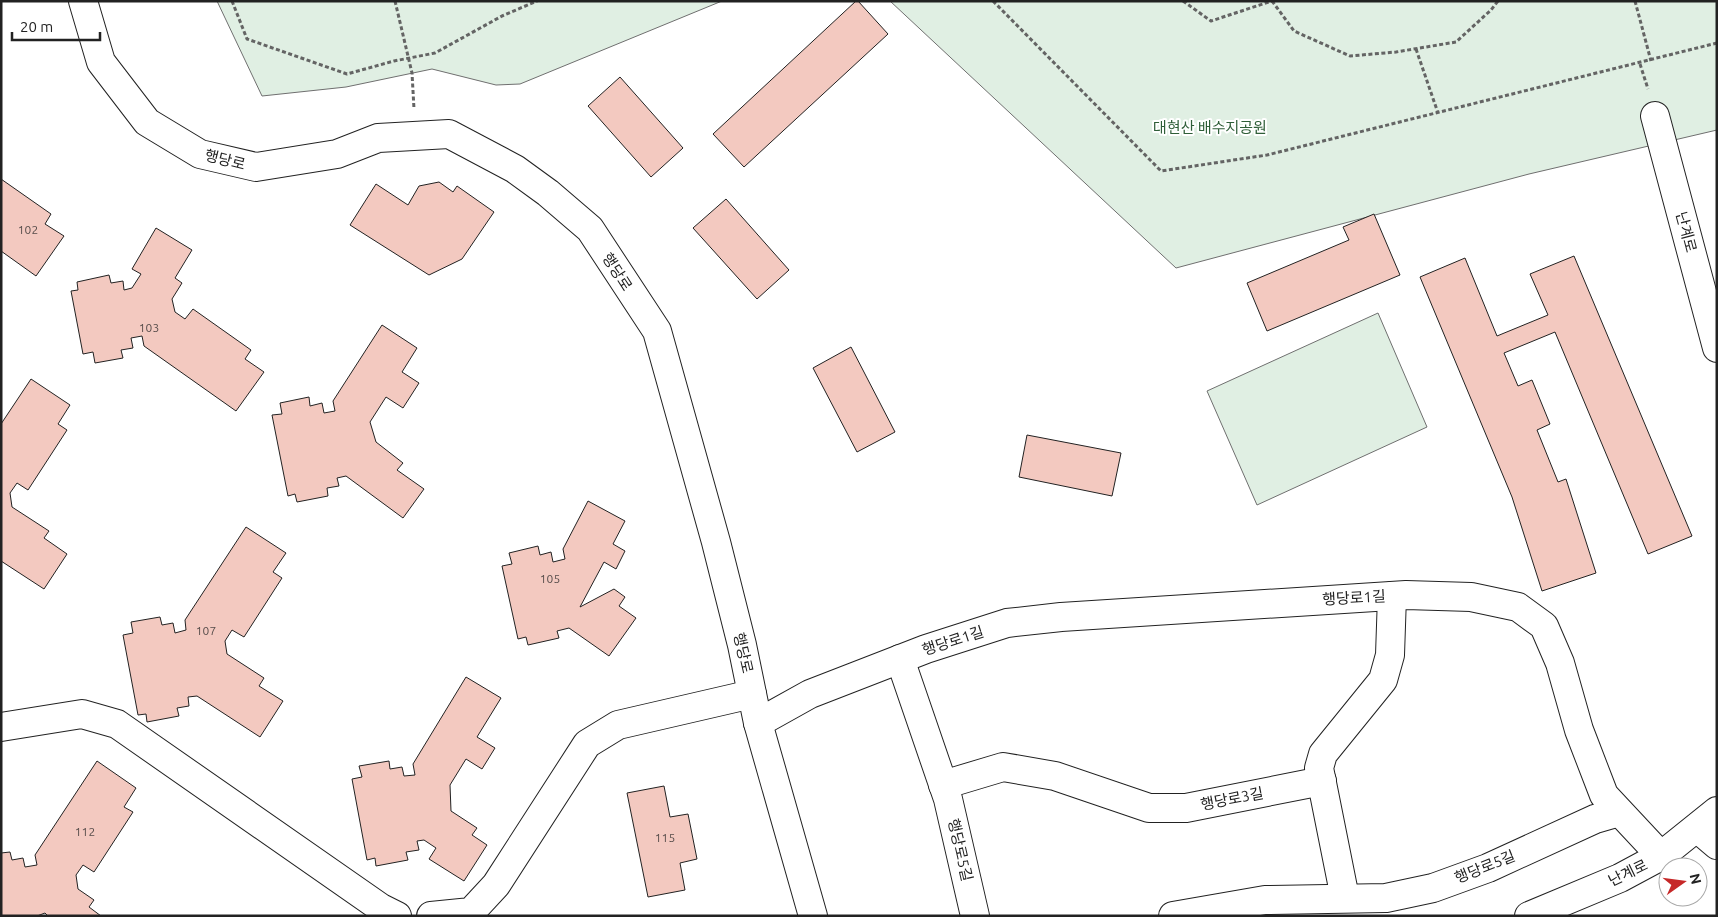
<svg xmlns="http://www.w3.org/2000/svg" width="1718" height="917" viewBox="0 0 1718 917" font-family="Ubuntu,'Noto Sans KR',sans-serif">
	<rect width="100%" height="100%" fill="#fff"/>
	<g fill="#e0efe3" stroke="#6f6f6f">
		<polygon points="217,1 722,1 520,84 496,85 432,69 346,87 262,96"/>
		<polygon points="890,1 1717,1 1717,130 1529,174 1176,268"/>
		<polygon points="1378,313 1427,427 1257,505 1207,391"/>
	</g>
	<g fill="#f3c9c0" stroke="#222">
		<polygon points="856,1 858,1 888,34 744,167 713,134"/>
		<polygon points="620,77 683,148 651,177 588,106"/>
		<polygon points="1,179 51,214 45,224 64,236 36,276 1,251"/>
		<polygon points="439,182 453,192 457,186 494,212 462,259 429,275 350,225 376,184 408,205 419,186"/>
		<polygon points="726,199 789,270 757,299 693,228"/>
		<polygon points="1374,214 1400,275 1267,331 1247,283 1349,240 1343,227"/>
		<polygon points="156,228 192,250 175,278 182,283 172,299 175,312 185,319 193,309 251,350 245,359 264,372 236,411 144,346 142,336 131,338 133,348 121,350 123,358 95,363 93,352 83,354 71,291 78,290 77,282 109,275 111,283 123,281 124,290 132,288 141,274 132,269"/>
		<polygon points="1574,256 1692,536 1648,554 1555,332 1504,353 1518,386 1532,380 1550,424 1537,430 1558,482 1566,479 1596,573 1542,591 1512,497 1420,277 1465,258 1497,336 1548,315 1530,274"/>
		<polygon points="382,325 417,348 402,372 419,383 403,408 386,397 370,422 376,442 403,463 397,470 424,489 403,518 346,476 337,478 339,486 327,488 328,496 297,502 295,494 288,496 272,415 282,414 280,403 309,397 310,406 322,403 324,413 335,411 333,401"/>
		<polygon points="851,347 895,432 857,452 813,368"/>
		<polygon points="31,379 70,405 58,424 67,430 28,490 17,483 10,493 12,507 49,531 44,538 67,554 44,589 1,561 1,424"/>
		<polygon points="1027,435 1121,453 1112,496 1019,477"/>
		<polygon points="588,501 625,521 613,544 625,551 616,569 604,562 580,607 614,589 625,597 619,606 636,618 609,656 569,628 557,631 559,638 528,645 526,637 518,639 502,566 512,564 509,553 538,546 540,555 551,552 553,562 565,559 563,549"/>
		<polygon points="246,527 286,553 273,572 282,578 244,637 232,630 225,641 227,654 264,678 259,686 283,701 260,737 197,696 188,697 189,706 177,708 179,716 147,722 146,714 138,715 123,635 133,633 131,622 160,617 162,625 173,623 175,633 186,630 185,620"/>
		<polygon points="466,677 501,698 477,737 495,748 482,769 466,759 450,785 451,811 477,828 472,835 487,845 464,881 429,859 436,848 424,840 417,841 419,850 406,852 408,860 376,866 375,858 367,860 352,779 362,777 359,766 389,761 390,769 402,767 404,776 415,775 413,764"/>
		<polygon points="97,761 136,788 124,807 133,812 94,872 83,865 76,875 78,889 94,900 89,907 101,916 48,916 45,913 37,916 1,916 1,853 10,852 12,860 23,858 25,867 37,865 35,855"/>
		<polygon points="664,786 670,817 688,814 697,859 680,863 685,890 648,897 627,793"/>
	</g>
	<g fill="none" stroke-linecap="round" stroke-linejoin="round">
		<g stroke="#222" stroke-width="30">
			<g id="minor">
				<polyline points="1655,116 1717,348"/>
				<polyline points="900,659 948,799 975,916"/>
				<polyline points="758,723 810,694 926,649 1007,623 1061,617 1406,595 1471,597 1518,607 1544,626 1560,663 1579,730 1604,795 1661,856"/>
				<polyline points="1,727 82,714 117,724 381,908 397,916"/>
				<polyline points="943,785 1003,767 1055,776 1149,808 1186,808 1322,781"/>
				<polyline points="1697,828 1717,845"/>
				<polyline points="1345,898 1319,768 1323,754 1383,680 1390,655 1392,596"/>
				<polyline points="431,916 471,912 496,885 587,744 618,725 752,694"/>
				<polyline points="1173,916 1265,900 1386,898 1433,888 1488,868 1595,819 1619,812"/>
			</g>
		</g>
		<g stroke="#222" stroke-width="30">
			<g id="major">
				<polyline points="83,1 101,62 147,122 200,154 256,167 337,154 378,138 449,134 515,169 548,193 590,229 657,331 716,542 742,645 758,723 813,916"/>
				<polyline points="1529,916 1620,878 1661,856 1717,811"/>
			</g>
		</g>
		<g stroke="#646464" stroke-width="3" stroke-dasharray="4 2.5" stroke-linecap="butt">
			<polyline points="232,1 247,39 347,74 394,61 435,53 502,16 537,1"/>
			<polyline points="395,1 412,73 414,109"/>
			<polyline points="993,1 1161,171 1267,155 1717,43"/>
			<polyline points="1183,1 1211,21 1272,1"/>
			<polyline points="1272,1 1294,31 1350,56 1396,52 1456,42 1491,10 1498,1"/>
			<polyline points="1635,1 1651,61"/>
			<polyline points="1416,49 1438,113"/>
			<polyline points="1640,64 1648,89"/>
		</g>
		<use href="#minor" stroke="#fff" stroke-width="28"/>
		<use href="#major" stroke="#fff" stroke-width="28"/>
	</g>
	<g text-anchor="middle" stroke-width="4" stroke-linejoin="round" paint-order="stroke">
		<g font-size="12" fill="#564c4a">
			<text x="28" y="234">102</text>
			<text x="149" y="332">103</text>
			<text x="550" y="583">105</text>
			<text x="206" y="635">107</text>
			<text x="85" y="836">112</text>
			<text x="665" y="842">115</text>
		</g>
		<g font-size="15" fill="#2f5e38" stroke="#fff">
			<text x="1210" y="133">대현산 배수지공원</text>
		</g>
		<g font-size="15" fill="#222" stroke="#fff">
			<text transform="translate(225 160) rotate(14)" y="5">행당로</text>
			<text transform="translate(1686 232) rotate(75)" y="5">난계로</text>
			<text transform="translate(617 272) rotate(57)" y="5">행당로</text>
			<text transform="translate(1354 598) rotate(-3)" y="5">행당로1길</text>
			<text transform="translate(953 641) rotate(-18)" y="5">행당로1길</text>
			<text transform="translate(743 653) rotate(77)" y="5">행당로</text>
			<text transform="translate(1232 799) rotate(-11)" y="5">행당로3길</text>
			<text transform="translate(960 850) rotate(77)" y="5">행당로5길</text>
			<text transform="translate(1485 867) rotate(-22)" y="5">행당로5길</text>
			<text transform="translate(1628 873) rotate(-26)" y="5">난계로</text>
		</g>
	</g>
	<rect width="1718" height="917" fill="none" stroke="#222222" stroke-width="5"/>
	<g transform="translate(1683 882) rotate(76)"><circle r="24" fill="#ffffff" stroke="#a7a7a7"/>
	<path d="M0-4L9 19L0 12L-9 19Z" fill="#c62828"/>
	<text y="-8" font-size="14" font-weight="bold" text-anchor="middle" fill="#222222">N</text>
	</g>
	<path d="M12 32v8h88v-8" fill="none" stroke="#222222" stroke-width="2.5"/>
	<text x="20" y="32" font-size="15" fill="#222222" stroke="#ffffff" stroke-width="4" paint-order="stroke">20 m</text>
</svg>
